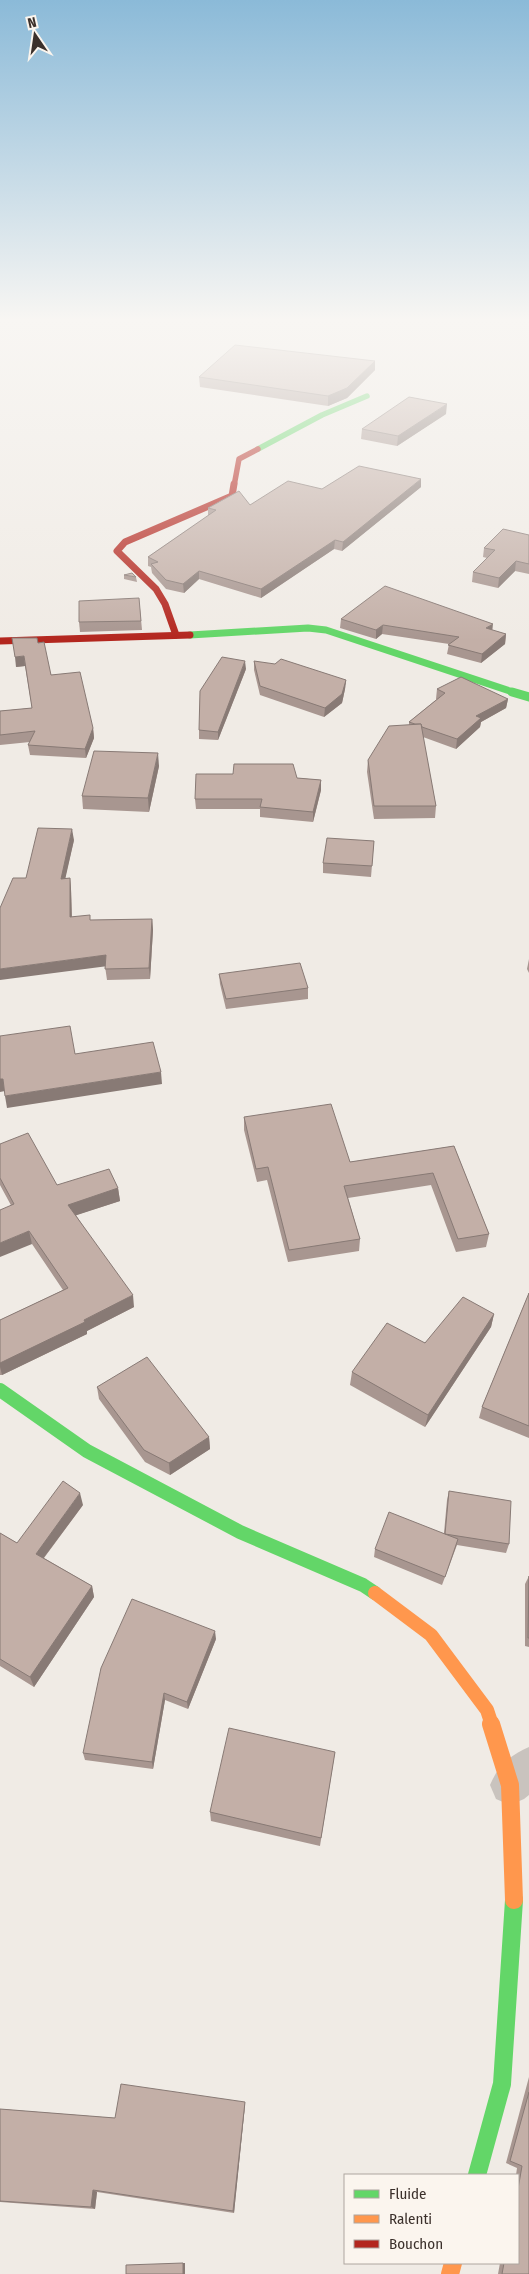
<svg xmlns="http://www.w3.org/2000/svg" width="529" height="2274" viewBox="0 0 529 2274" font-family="'Fira Sans Condensed',sans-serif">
	<rect width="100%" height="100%" fill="#f0ebe5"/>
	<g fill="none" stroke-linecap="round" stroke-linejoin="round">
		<path fill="#c9c3be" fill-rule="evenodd" d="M529,1747V1795L524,1799L510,1805L496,1799L490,1785C498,1766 510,1755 529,1747Z"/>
		<polyline stroke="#63d668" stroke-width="5.5" points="258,449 322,415 367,396"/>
		<polyline stroke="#63d668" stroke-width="7" points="190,635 308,628 326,630 516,693"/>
		<polyline stroke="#63d668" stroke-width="9" points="512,692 529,697"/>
		<polyline stroke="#63d668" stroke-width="14" points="0,1390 87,1451 240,1532 363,1585 375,1593"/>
		<polyline stroke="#63d668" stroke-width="18" points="477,2175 502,2084 514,1900"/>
		<polyline stroke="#ff974d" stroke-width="14" points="375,1593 431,1635 487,1710 492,1725"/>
		<g stroke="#ff974d" stroke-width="18">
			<polyline points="491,1724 510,1785 514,1900"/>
			<polyline points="450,2274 453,2263"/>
		</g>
		<polyline stroke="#b3261e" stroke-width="5.5" points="234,486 239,459 258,449"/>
		<g stroke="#b3261e" stroke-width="7">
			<polyline points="176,635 165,604 156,589 117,551 125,542 232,496 234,484"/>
			<polyline points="0,641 190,635"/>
		</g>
	</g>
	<g fill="#a89690">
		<polygon points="375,370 347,398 328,406 200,387 199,377"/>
		<polygon points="446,414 397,446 361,439 362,429"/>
		<polygon points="421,487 342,551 334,549 261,598 199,579 184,593 166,589 152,573 151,567 148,566 148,557 208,516 208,508 250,505 322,489"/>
		<polygon points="529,535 529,574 515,571 498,588 472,582 473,572 487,558 483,557 484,548"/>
		<polygon points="124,575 136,577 137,582 124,579"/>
		<polygon points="139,598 142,630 80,632 79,622"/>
		<polygon points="341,619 492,630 506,634 505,644 481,663 447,654 449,644 382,634 376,639 340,628"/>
		<polygon points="38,643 51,675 93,728 94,738 86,758 30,755 28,745 30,742 0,745 0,711 32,708 25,666 16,667"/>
		<polygon points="254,661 346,680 345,689 342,703 324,717 260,695 254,670"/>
		<polygon points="246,669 218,740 199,739 199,730"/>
		<polygon points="437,689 508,699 506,708 481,722 480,727 456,749 423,737 436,806 435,818 374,819 367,772 368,760 409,725 409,722 437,699 436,699"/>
		<polygon points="159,766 149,812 83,809 82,796"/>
		<polygon points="297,778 321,780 321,790 313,822 260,817 260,809 196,809 195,799"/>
		<polygon points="74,840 65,878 70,878 71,889 72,917 90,920 152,919 153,930 150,979 107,980 105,966 26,878"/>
		<polygon points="374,841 371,877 323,873 323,863"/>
		<polygon points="529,959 529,973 527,969"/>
		<polygon points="219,974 308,988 308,999 226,1009 220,984"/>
		<polygon points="244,1117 350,1162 454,1146 489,1234 486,1247 456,1252 431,1185 348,1198 360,1239 359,1251 288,1262 267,1180 257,1182 244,1130"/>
		<polygon points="0,1144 57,1185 118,1188 120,1201 76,1215 134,1307 87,1331 87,1334 2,1375 0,1375 0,1320 63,1290 32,1244 0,1185"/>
		<polygon points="529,1293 529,1438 479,1418 482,1407"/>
		<polygon points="494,1314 491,1327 425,1427 350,1385 352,1372"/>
		<polygon points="97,1387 209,1437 210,1449 170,1475 145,1462 99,1399"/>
		<polygon points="449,1491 509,1544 506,1553 457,1545 442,1585 374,1557 375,1549 444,1533 447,1500"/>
		<polygon points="83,1505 44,1558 92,1586 94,1597 34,1687 0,1666 0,1533 17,1543"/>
		<polygon points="529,1576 529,1647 525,1646 525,1584"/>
		<polygon points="216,1639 188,1709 165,1700 153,1769 85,1760 83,1753"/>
		<polygon points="335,1752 320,1846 211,1821 210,1812"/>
		<polygon points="529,2077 529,2274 498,2274 500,2263 518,2263 518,2175 516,2175 517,2168 506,2163"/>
		<polygon points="245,2102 245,2105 234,2213 97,2192 95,2209 0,2202 0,2109 115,2118"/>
	</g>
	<g fill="#887a75">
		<polygon points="375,361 375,370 347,398 328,406 328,396"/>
		<polygon points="447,404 446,414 397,446 398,436"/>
		<polygon points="421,479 421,487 342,551 343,542"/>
		<polygon points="335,540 334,549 261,598 261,589"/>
		<polygon points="516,561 515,571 498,588 499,578"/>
		<polygon points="199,571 199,579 184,593 183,584"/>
		<polygon points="493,624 492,633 486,628"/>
		<polygon points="383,625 382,634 376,639 376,630"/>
		<polygon points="506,634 505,644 481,663 482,654"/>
		<polygon points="24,656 25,666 16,667 15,657"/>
		<polygon points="245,661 246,669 218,740 218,732"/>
		<polygon points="346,680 345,689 342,703 324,717 325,708"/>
		<polygon points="508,699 506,708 481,722 480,727 456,749 457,739 476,716"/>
		<polygon points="93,728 94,738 86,758 85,749"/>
		<polygon points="158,753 159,766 149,812 148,798"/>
		<polygon points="321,780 321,790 313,822 313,812"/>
		<polygon points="72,829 74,840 63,889 61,879"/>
		<polygon points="70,878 71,889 72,928 70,917"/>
		<polygon points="152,919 153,930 150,979 149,968"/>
		<polygon points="106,955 108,966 0,980 0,969"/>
		<polygon points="161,1072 162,1084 7,1108 5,1096"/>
		<polygon points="0,1079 3,1079 5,1091 0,1092"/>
		<polygon points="118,1188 120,1201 71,1217 68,1205"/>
		<polygon points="29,1231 32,1244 0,1257 0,1243"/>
		<polygon points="133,1295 134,1307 87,1331 87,1334 2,1375 0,1367 0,1363"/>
		<polygon points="494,1314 491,1327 425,1427 428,1415"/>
		<polygon points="209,1437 210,1449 170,1475 169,1463"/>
		<polygon points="80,1493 83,1505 39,1564 36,1554"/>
		<polygon points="92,1586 94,1597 34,1687 30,1677"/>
		<polygon points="215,1631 216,1639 188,1709 187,1702"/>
		<polygon points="164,1693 165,1700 153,1769 152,1762"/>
		<polygon points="245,2102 245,2105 234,2213 233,2211"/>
		<polygon points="93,2190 97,2192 95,2209 91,2207"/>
		<rect x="183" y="2263" width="2" height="11"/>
	</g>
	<g fill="#c3afa7" stroke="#887a75">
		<polygon points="235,345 375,361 347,388 328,396 199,377"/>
		<polygon points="409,397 447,404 398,436 362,429"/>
		<polygon points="359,466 421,479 343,542 335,540 261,589 199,571 183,584 166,580 151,564 158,562 148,557 216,510 208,508 239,491 250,505 288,481 322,489"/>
		<polygon points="503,529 529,535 529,564 516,561 499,578 473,572 495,550 484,548"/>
		<polygon points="132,573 136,577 124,575"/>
		<polygon points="385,586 493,624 486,628 506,634 482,654 448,645 459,637 383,625 376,630 341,619"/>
		<polygon points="139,598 141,621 79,622 79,601"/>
		<polygon points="12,638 37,638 38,643 44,642 51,675 80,672 93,728 85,749 28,745 35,731 0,735 0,711 32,708 24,656 15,657"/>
		<polygon points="222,657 245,661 218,732 199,730 200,691"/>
		<polygon points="281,659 346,680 342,694 325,708 260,686 254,661 275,664"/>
		<polygon points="461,677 508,699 476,716 481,718 457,739 422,727 421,724 415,724 409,722 445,693 437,689"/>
		<polygon points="421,724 436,806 374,806 368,760 389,726"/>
		<polygon points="94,751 158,753 148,798 82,796"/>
		<polygon points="234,764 293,764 297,778 321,780 313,812 260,807 262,799 195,799 196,774 233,774"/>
		<polygon points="38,828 72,829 61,879 70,878 70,917 90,915 90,920 152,919 149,968 105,969 106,955 0,969 0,908 13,878 26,878"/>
		<polygon points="327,838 374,841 372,866 323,863"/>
		<polygon points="300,963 308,988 226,999 219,974"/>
		<polygon points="70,1026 75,1054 153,1042 161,1072 5,1096 3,1079 0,1079 0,1036"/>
		<polygon points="331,1104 350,1162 454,1146 489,1234 458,1239 433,1173 344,1186 360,1239 289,1250 268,1167 256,1169 244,1117"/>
		<polygon points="28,1133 57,1185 109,1169 118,1188 68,1205 133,1295 84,1320 85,1322 0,1363 0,1320 68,1288 29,1231 0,1243 0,1210 14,1204 0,1178 0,1144"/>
		<polygon points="529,1293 529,1426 482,1407"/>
		<polygon points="463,1297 494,1314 428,1415 352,1372 387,1323 425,1343"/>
		<polygon points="147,1357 209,1437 169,1463 144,1450 97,1387"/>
		<polygon points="63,1481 80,1493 36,1554 92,1586 30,1677 0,1659 0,1533 17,1543"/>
		<polygon points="449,1491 511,1501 509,1544 445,1534 458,1539 445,1577 375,1549 389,1512 445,1534"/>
		<polygon points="529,1576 529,1638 528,1638"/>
		<polygon points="132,1599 215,1631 187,1702 164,1693 152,1762 83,1753 101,1668"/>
		<polygon points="229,1728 335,1752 321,1838 210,1812"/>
		<polygon points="121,2084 245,2102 233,2211 93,2190 91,2207 0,2201 0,2109 115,2118"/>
		<polygon points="529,2092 529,2274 502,2274 504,2263 518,2263 518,2189 522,2166 510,2161"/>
		<polygon points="183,2263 183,2274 126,2274 126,2265"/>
	</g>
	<linearGradient id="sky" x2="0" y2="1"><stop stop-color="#8bbad8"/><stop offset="0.5" stop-color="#f8f6f3"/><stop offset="1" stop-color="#f8f6f3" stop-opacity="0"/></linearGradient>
	<rect width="529" height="641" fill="url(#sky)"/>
	<rect x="344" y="2174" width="175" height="90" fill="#fbf5ee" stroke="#aea6a0"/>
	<rect x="354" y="2190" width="25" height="8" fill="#63d668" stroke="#aea6a0"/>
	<text x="389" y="2199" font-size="15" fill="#3b302b">Fluide</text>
	<rect x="354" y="2215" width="25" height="8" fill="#ff974d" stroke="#aea6a0"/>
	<text x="389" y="2224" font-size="15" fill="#3b302b">Ralenti</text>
	<rect x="354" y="2240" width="25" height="8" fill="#b3261e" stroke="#aea6a0"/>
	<text x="389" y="2249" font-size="15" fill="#3b302b">Bouchon</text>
	<g transform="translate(35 35) rotate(347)" stroke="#fbf5ee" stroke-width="4" paint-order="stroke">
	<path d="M0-4L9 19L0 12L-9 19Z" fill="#3b302b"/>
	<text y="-8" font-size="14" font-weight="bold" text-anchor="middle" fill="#3b302b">N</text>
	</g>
</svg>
